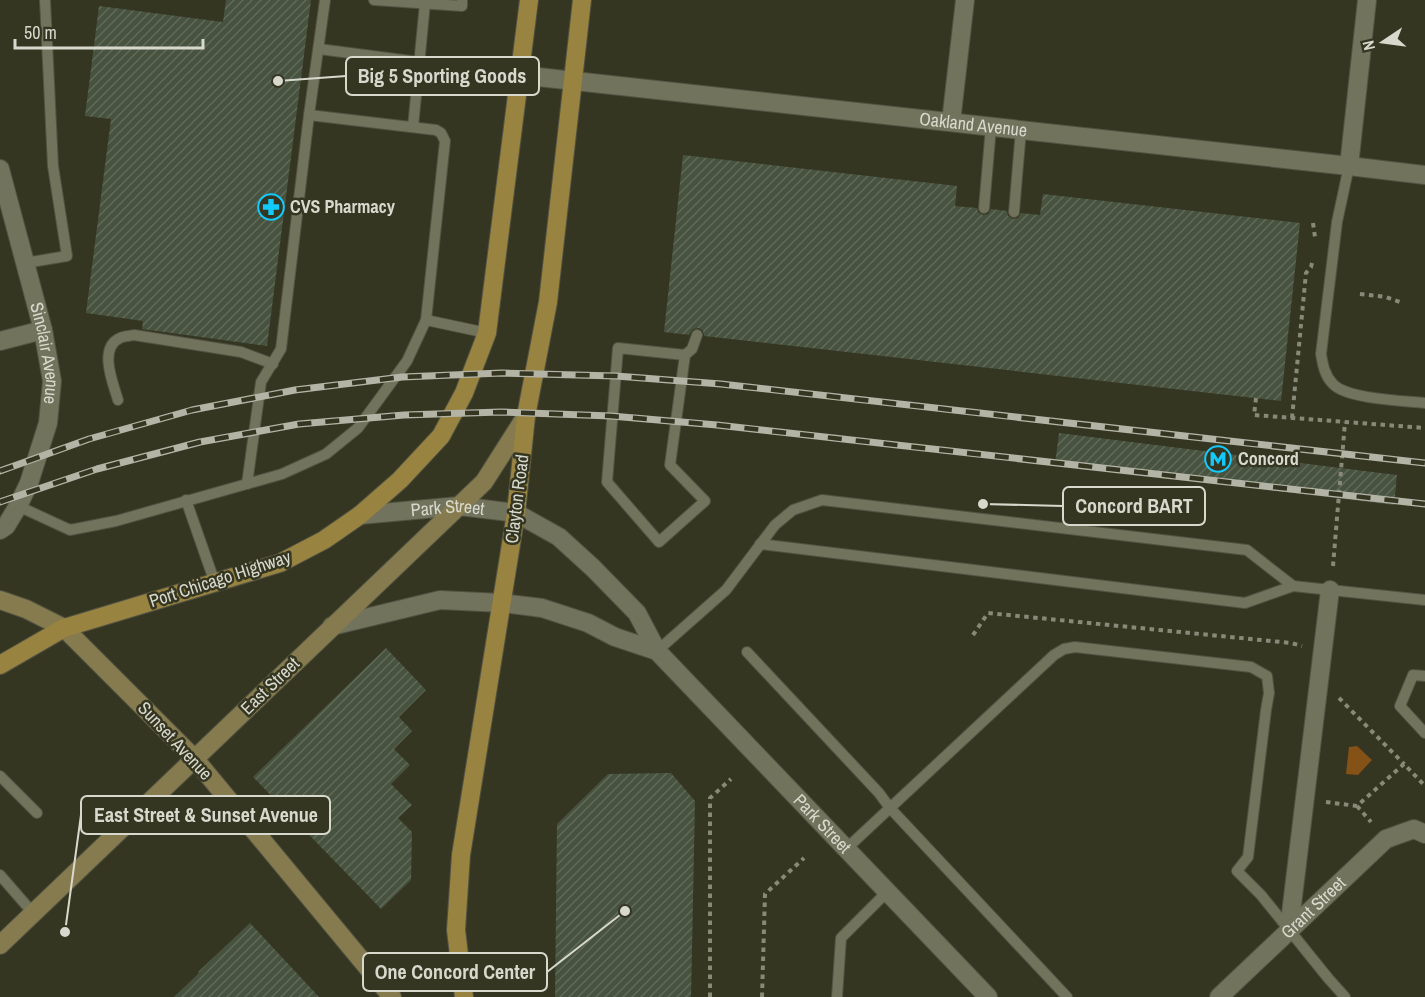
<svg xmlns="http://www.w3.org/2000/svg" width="1425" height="997" viewBox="0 0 1425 997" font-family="'Archivo Narrow',sans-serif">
	<defs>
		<pattern id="building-hatch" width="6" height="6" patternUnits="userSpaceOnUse" patternTransform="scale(1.5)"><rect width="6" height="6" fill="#47523f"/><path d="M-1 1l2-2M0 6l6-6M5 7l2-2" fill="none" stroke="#616a5a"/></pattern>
	</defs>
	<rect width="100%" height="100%" fill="#353622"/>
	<polygon fill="#845116" points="1357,746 1372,760 1358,775 1346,774 1349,747"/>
	<g fill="url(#building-hatch)">
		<polygon points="226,0 311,0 267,346 142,329 143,321 86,313 111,119 85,116 99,6 223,22"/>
		<polygon points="683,155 957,186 955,206 977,208 978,212 983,215 988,214 991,209 1007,211 1008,216 1013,219 1018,218 1021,213 1040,215 1043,194 1300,223 1281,401 704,336 703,331 699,328 693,329 689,335 664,332"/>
		<polygon points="1059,433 1397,475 1394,505 1055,464"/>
		<polygon points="386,648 426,690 399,717 412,731 394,749 410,765 391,784 412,805 398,818 412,832 411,880 381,909 253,777"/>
		<polygon points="671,773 695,801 691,997 555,997 557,824 608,774"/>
		<polygon points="250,923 319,997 174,997 199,973 198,972"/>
	</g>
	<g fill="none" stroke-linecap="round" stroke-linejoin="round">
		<g stroke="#515241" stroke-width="12">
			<g id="lane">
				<polyline points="374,0 462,6 462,0"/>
				<polyline points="319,49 520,75"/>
				<polyline points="413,127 425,3"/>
				<path d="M1349,166L1337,222L1321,354C1323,366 1325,376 1333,384C1347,399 1404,401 1425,403"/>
				<polyline points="984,208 991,127"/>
				<polyline points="1014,212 1021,130"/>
				<polyline points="25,263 67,256 53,166 45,0"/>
				<polyline points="426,320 487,333"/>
				<polyline points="685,355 618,348 607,482 659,542 705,501 670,465 685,355 692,349 697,335"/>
				<path d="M118,400C113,383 98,348 120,338C124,336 130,336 134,335L241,352L273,364"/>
				<polyline points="247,484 261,382 281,349 309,115 325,0"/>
				<polyline points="186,500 215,583"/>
				<polyline points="18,506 70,530 116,521 282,474 326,454 358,428 407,361 426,320 445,141 441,133 436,130 309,115"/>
				<polyline points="760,544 1245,603 1293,586 1425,600"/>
				<polyline points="657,651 726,590 775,525 793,510 822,500 1247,550 1293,586"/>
				<polyline points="747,652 879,793 890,808 1067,997"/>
				<polyline points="1425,676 1413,675 1400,706 1425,733"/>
				<polyline points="0,776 37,813"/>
				<polyline points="846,849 1054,655 1064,649 1075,647 1251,667 1267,676 1269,693 1266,710 1248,857 1237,871 1261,895 1328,978 1345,997"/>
				<polyline points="0,875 33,913"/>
				<polyline points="837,997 841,938 887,892"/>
			</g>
		</g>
		<g stroke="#515241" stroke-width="20">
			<g id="street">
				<path id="s1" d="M520,75L1349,166L1425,175"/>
				<polyline points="951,122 965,0"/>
				<polyline points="1349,166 1367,0"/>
				<path id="s2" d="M0,169L43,330L52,381L48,423L29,483L18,506L6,526L0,530"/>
				<polyline points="0,341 43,330"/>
				<path id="s3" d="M360,515L459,506L516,513L559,537L593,568L637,613L657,651L988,997"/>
				<polyline points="332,626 440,600 502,603 542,608 588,623 615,637 657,651"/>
				<polyline points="1289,930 1330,590"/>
				<path id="s4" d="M1219,997L1386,839L1414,829L1425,834"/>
			</g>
		</g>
		<g stroke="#515241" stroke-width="20">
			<g id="secondary">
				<polyline points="0,600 26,609 64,628 194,758 392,997"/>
				<polyline points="0,945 484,482 526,416"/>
			</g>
		</g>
		<g stroke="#515241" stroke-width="20">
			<g id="primary">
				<polyline points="0,665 64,628 280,563 324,540 360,515 400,480 441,436 464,393 487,333 529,0"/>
				<polyline points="464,997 456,930 461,855 516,513 526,416 548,302 582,0"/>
			</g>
		</g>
		<g stroke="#888979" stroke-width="4" stroke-dasharray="4.5 4.5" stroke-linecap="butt">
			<polyline points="1313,223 1315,237"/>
			<polyline points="1360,294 1386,297 1400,302"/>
			<polyline points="1256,398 1254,415 1425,428"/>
			<polyline points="1292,418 1306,273 1311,267 1312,263"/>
			<polyline points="1333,566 1345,422"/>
			<polyline points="973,635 988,613 1291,643 1302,646"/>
			<polyline points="1339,698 1404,764"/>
			<polyline points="1326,802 1357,806 1404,764 1425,786"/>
			<polyline points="1357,806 1371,822"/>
			<polyline points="710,997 710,798 731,779"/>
			<polyline points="762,997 765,894 804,858"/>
		</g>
		<use href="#lane" stroke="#72735d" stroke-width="10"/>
		<use href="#street" stroke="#72735d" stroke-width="18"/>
		<use href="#secondary" stroke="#857b4f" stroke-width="18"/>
		<use href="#primary" stroke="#988341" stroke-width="18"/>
		<g stroke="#b3b4a6" stroke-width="7">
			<g id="rail">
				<polyline points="0,471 89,439 192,410 295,390 402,377 502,373 616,376 721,384 1425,463"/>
				<polyline points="0,502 97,469 200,442 299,424 404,415 501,412 611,416 717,425 1425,504"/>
			</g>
		</g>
		<use href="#rail" stroke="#353622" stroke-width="4.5" stroke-dasharray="14" stroke-linecap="butt"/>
	</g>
	<defs>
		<g id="pharmacy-ring" transform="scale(1.35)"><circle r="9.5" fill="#353622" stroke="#12cafb" stroke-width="1.5"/><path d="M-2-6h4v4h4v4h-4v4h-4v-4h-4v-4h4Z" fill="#12cafb"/></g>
		<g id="metro-ring" transform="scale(1.35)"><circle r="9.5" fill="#353622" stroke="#12cafb" stroke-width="1.5"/><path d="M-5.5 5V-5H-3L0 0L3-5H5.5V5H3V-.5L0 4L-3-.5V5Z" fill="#12cafb"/></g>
	</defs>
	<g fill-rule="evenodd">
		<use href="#pharmacy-ring" x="271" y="207"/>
		<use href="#metro-ring" x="1218" y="459"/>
	</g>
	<g text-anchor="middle" stroke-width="5" stroke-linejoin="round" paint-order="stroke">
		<g font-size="18" fill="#d8d9cd" stroke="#353622">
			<text dy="6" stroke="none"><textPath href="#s1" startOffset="456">Oakland Avenue</textPath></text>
			<text dy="6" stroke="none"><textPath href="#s2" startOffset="190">Sinclair Avenue</textPath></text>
			<text transform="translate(517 499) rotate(-83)" y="6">Clayton Road</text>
			<text dy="6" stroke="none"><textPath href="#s3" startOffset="88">Park Street</textPath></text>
			<text transform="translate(220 579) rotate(-18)" y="6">Port Chicago Highway</text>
			<text transform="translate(270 686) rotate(-44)" y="6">East Street</text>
			<text transform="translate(175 741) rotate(47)" y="6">Sunset Avenue</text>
			<text dy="6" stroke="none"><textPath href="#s3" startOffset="597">Park Street</textPath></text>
			<text dy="6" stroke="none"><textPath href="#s4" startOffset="130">Grant Street</textPath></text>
		</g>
		<g font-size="18" font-weight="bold" fill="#d8d9cd" stroke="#353622" text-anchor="start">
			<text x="290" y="213">CVS Pharmacy</text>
			<text x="1238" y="465">Concord</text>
		</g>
	</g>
	<path fill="none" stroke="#d8d9cd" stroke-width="2" d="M278 81L346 76M983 504L1063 506M65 932L81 815M625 911L547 972"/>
	<g fill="#d8d9cd" stroke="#353622" stroke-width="2">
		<circle cx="278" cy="81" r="6"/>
		<circle cx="983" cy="504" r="6"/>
		<circle cx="65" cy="932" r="6"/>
		<circle cx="625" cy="911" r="6"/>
	</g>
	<g fill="#353622" stroke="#d8d9cd" stroke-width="2">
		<rect x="346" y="57" width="193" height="38" rx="6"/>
		<rect x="1063" y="487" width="142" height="38" rx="6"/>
		<rect x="81" y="796" width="249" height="38" rx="6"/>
		<rect x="363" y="953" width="184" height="38" rx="6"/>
	</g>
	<g font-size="20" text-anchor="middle" font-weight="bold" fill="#d8d9cd">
		<text x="442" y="83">Big 5 Sporting Goods</text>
		<text x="1134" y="513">Concord BART</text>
		<text x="206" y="822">East Street &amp; Sunset Avenue</text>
		<text x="455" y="979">One Concord Center</text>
	</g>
	<g transform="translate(1383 42) rotate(257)" stroke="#353622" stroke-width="4.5" paint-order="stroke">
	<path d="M0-4.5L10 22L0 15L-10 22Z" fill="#d8d9cd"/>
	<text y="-9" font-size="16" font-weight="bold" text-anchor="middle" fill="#d8d9cd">N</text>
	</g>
	<path d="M15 39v9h188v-9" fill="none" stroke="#d8d9cd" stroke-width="3"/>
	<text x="24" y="39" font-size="18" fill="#d8d9cd" stroke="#353622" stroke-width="4.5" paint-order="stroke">50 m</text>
</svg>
